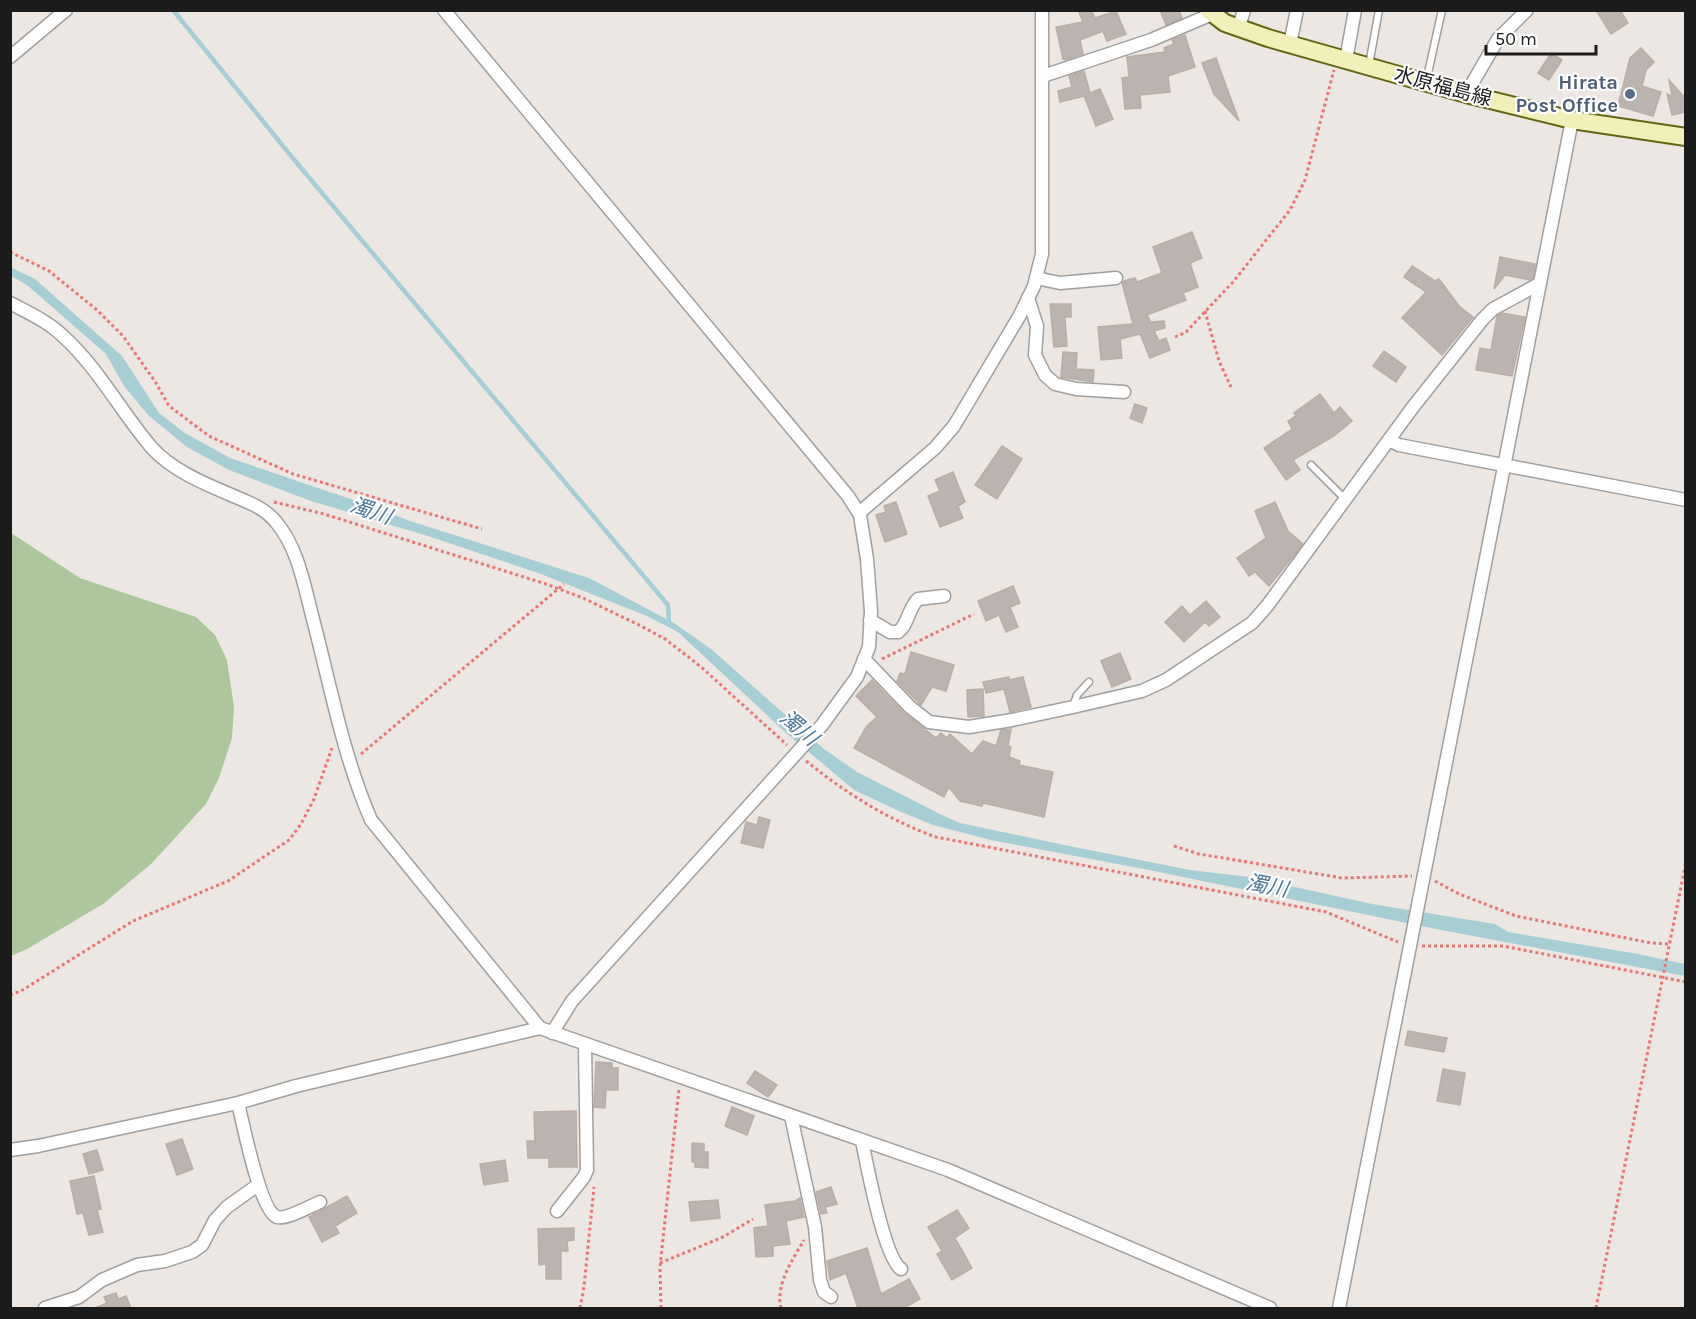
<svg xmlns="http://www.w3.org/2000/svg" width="1696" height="1319" viewBox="0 0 1696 1319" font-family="Karla,'Noto Sans JP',sans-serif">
	<rect width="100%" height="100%" fill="#ece7e2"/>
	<polygon fill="#abc79b" points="11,533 80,578 196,617 215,635 227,660 234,707 232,738 219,778 206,804 152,863 103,904 27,949 11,956"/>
	<polygon fill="#a6ced5" points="10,267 35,279 122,356 159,413 185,433 230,458 371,506 410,521 589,578 674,623 711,649 824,749 857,772 942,815 960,823 1064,845 1190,870 1250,877 1372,904 1495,924 1508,932 1638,954 1685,964 1685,976 1436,929 1149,870 991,840 933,825 899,811 854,790 785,732 678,632 647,616 541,574 431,537 311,501 229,470 187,447 149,416 124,386 106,354 27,285 11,276"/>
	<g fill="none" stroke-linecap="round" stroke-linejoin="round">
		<polyline stroke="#a6ced5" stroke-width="4.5" points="173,10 296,162 668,605 669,624"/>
	</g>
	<g fill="#bbb3af" stroke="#bbada6" stroke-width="1.5">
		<polygon points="1078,10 1091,10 1095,18 1116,11 1126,34 1107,41 1103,31 1080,40 1083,54 1065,60 1063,59 1056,27 1083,22"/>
		<polygon points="1160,10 1179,10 1182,18 1166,25"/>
		<polygon points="1596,10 1620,10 1628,23 1611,34"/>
		<polygon points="1185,35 1195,67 1168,76 1170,92 1140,95 1141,108 1125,109 1122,78 1129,77 1127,57 1165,52 1164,48 1174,44 1172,40"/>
		<polygon points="1641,48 1654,62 1646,70 1642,86 1661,92 1653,116 1618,106 1630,58"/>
		<polygon points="1551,53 1562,60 1549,80 1538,73"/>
		<polygon points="1216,58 1239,121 1214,94 1202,63"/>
		<polygon points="1084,71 1090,93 1100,89 1113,119 1096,126 1084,96 1060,102 1058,91 1072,87 1069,76"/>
		<polygon points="1669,80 1686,99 1686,112 1672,115 1667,94 1672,96"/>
		<polygon points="1192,232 1202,258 1190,263 1198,287 1183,293 1186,300 1147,315 1151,322 1164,321 1165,328 1154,331 1159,341 1166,338 1170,350 1150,358 1140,334 1120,339 1122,358 1101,360 1098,327 1133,324 1122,283 1124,281 1135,278 1137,282 1162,273 1153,247"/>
		<polygon points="1500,257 1535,264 1533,278 1530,280 1505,275 1494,289"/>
		<polygon points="1412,266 1435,281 1439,279 1459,306 1473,317 1442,355 1402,318 1426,292 1404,277"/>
		<polygon points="1050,304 1071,304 1071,317 1065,317 1067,346 1054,347"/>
		<polygon points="1502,313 1525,317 1512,376 1476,370 1480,348 1491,350 1497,316"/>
		<polygon points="1384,351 1406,367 1396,382 1373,366"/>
		<polygon points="1063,352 1077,353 1076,369 1094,370 1093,382 1061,377"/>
		<polygon points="1320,394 1334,413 1340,407 1352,421 1334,436 1293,460 1300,470 1286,480 1264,448 1292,429 1288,421 1296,416 1294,413"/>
		<polygon points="1135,404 1147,408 1142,423 1130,418"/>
		<polygon points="1002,446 1022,459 997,499 975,485"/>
		<polygon points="953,472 965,502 958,506 963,518 940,527 928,496 940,491 935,480"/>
		<polygon points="896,502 907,534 885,542 876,515 886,512 884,506"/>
		<polygon points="1275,502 1288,531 1303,544 1269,586 1255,572 1249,576 1237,558 1266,538 1255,511"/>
		<polygon points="1013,586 1020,603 1010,607 1018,627 1006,632 999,615 986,621 978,601"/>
		<polygon points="1206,601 1220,617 1209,626 1205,622 1184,642 1165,622 1182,606 1190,615"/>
		<polygon points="911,652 954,665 946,691 932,687 921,705 897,681 900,673 905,674"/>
		<polygon points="1120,653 1131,679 1112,687 1101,661"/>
		<polygon points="1009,677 1009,680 1023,677 1031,707 1010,712 1004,689 986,693 983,682"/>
		<polygon points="872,680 904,713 936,738 941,733 947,738 950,734 972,754 983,741 996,746 1001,730 1011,729 1008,746 1011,747 1009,757 1020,761 1019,765 1053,772 1044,817 983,803 982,806 960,801 949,787 944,797 854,748 867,726 877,717 856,696"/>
		<polygon points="983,689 984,716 968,717 967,690"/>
		<polygon points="759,817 770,820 763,848 741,843 746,822 757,825"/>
		<polygon points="1408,1031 1447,1038 1444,1052 1405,1045"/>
		<polygon points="596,1062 612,1063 612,1068 618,1068 618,1090 606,1090 605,1108 594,1107"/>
		<polygon points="1443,1069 1465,1073 1460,1105 1437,1101"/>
		<polygon points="755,1071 777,1085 768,1097 747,1083"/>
		<polygon points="732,1107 754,1116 747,1135 725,1126"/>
		<polygon points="576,1111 577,1167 549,1167 549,1158 528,1158 527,1141 535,1141 534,1112"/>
		<polygon points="182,1139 193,1169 177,1175 166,1144"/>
		<polygon points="692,1143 704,1144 704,1152 708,1152 708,1168 695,1167 695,1162 692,1162"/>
		<polygon points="97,1150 103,1170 89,1174 83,1154"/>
		<polygon points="505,1160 508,1181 484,1185 480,1164"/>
		<polygon points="94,1176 101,1209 97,1210 103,1232 89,1235 83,1213 77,1214 70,1181"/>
		<polygon points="831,1187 837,1204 825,1207 827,1213 821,1214 816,1192"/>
		<polygon points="347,1196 357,1213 335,1226 339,1233 322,1242 309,1217"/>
		<polygon points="800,1198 804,1217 786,1221 790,1244 773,1246 773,1256 756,1257 754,1228 768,1226 765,1205 795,1201"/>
		<polygon points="718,1200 720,1218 691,1221 689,1202"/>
		<polygon points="957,1210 969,1228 955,1238 972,1268 952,1280 937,1254 942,1251 928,1227"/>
		<polygon points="574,1228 574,1240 567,1241 568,1251 561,1251 561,1279 546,1279 546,1264 539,1265 538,1229"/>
		<polygon points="867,1248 881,1294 909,1279 920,1299 904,1308 858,1308 846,1273 830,1280 827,1261"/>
		<polygon points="116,1293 118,1299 126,1296 131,1308 95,1308 107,1303 104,1297"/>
	</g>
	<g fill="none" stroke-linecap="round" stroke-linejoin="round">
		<g stroke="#9f9f9f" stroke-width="9">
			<g id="service">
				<polyline points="1369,65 1379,10"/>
				<polyline points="1426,82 1442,10"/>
				<polyline points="1311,465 1346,500"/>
				<polyline points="1073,707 1077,695 1089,682"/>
			</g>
		</g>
		<g stroke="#9f9f9f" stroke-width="15">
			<g id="minor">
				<polyline points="444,10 848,496 860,515 867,559 871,611 869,647 857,677 822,725 572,1001 552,1033"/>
				<polyline points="1239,27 1244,10"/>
				<polyline points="1290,44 1297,10"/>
				<polyline points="10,57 66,10"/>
				<polyline points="1346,60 1355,10"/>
				<polyline points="1043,76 1151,40 1212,14"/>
				<polyline points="1466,94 1498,39 1527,10"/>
				<polyline points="1036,278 1060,283 1116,278"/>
				<polyline points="1028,298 1037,326 1035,355 1045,375 1055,384 1076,389 1124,392"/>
				<path d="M10,303C29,313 49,322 64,337C99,369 121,412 152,448C172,470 203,483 229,494C247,502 264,507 276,522C299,549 305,590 314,623C331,689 344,758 371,820L540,1028L948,1170L1270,1308"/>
				<polyline points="1389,440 1399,445 1686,500"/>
				<polyline points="859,513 935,448 954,426 1020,315 1034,286 1042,254 1042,10"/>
				<path d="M870,620L890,632H898C908,625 908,609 918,599L944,596"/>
				<polyline points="864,659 910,707 929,722 969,727 1012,720 1073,707 1142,691 1166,680 1252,623 1267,606 1413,407 1482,320 1493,309 1539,284"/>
				<path d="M238,1103C243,1123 260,1211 277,1217C285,1220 311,1206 320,1202"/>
				<polyline points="791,1116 815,1227 820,1280 824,1292 831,1297"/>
				<path d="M862,1141C867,1165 884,1257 901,1269"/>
				<polyline points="10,1150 38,1146 238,1103 296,1086 540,1028"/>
				<polyline points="557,1211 584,1177 587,1170 585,1046"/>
				<polyline points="45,1308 79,1297 102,1280 137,1265 165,1261 192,1252 202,1245 215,1220 227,1207 258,1185"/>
				<polyline points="1339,1308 1572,120"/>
			</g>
		</g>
		<g stroke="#636510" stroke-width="20">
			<polyline id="secondary" points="1208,10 1225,23 1268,38 1466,94 1572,120 1686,137"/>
		</g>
		<g stroke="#ea7674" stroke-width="3" stroke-dasharray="3 3" stroke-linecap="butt">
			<polyline points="10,252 49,271 97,310 123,336 156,383 169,406 209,436 293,474 482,529"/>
			<polyline points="1205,311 1219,361 1231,387"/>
			<polyline points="1175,337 1186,332 1233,282 1290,210 1305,180 1334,70"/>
			<polyline points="274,502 324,514 546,584 583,598 639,625 665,639 700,666 787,745"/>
			<polyline points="882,659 974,614"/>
			<polyline points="361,754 564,584"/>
			<path d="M806,761C846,793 888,820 936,837L1326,912L1398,942"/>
			<polyline points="1174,846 1199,854 1342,878 1412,876"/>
			<polyline points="1435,881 1459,894 1516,916 1651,943 1670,944"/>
			<polyline points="1422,946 1503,946 1686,982"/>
			<polyline points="10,995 21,991 133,921 228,881 289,840 301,824 314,799 332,748"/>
			<polyline points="660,1263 723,1237 753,1219"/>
			<polyline points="580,1308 584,1287 594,1187"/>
			<polyline points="661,1308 660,1267 679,1089"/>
			<path d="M781,1308C775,1285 793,1259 804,1240"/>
			<polyline points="1596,1308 1686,862"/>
		</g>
		<use href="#service" stroke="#fff" stroke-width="6"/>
		<use href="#minor" stroke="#fff" stroke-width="12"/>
		<use href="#secondary" stroke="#f2f0ba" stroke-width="16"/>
	</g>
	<circle fill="#5c6f8a" stroke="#fff" stroke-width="2" cx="1630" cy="94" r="6"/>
	<g text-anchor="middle" stroke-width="4.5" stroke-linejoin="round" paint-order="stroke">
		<g font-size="20" font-weight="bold" fill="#4e5e75" stroke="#fff" text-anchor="end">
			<text x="1618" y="89">Hirata<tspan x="1618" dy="23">Post Office</tspan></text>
		</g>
		<g font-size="20" fill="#1b1b1b" stroke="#fff">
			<text transform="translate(1443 86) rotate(15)" y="7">水原福島線</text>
		</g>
		<g font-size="21" font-style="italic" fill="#507a99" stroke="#fff">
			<text transform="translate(371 511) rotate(19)" y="7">濁川</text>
			<text transform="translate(799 728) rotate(40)" y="7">濁川</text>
			<text transform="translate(1267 886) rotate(11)" y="7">濁川</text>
		</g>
	</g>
	<rect width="1696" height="1319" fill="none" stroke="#1b1b1b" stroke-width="24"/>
	<path d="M1486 45v9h110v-9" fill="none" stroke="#1b1b1b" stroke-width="3"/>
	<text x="1495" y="45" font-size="18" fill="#1b1b1b" stroke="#ffffff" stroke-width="4.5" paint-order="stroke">50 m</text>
</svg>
